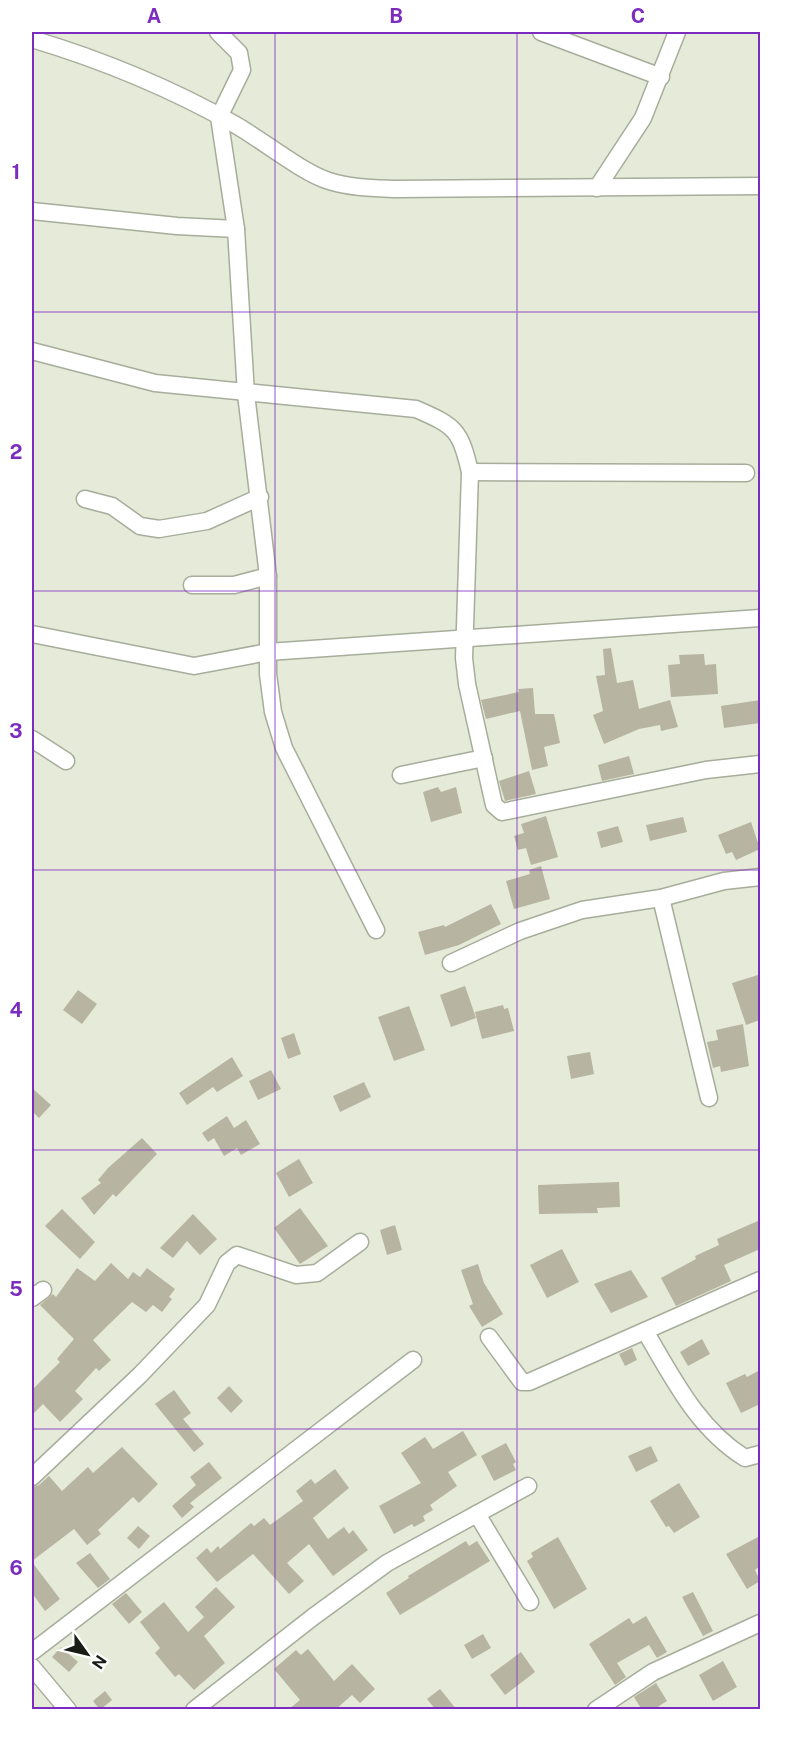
<svg xmlns="http://www.w3.org/2000/svg" width="792" height="1741" viewBox="0 0 792 1741" font-family="'Public Sans',sans-serif">
	<rect width="100%" height="100%" fill="#e5ebd8"/>
	<g fill="#b7b4a1">
		<polygon points="611,648 617,683 633,680 639,709 670,700 678,727 661,731 660,725 639,729 604,744 593,715 603,711 596,676 605,675 603,649"/>
		<polygon points="704,654 705,665 716,664 718,694 671,697 668,665 680,664 679,655"/>
		<polygon points="533,688 535,714 554,714 560,743 544,747 548,766 532,770 520,711 486,719 481,700 519,692 518,689"/>
		<polygon points="760,700 760,723 724,728 721,706"/>
		<polygon points="629,756 634,774 602,781 598,765"/>
		<polygon points="529,771 536,794 505,801 499,781"/>
		<polygon points="438,787 441,792 456,787 462,813 431,822 423,792"/>
		<polygon points="546,816 558,857 531,865 526,848 518,850 514,836 524,833 521,824"/>
		<polygon points="683,817 687,832 650,841 646,825"/>
		<polygon points="751,822 760,849 736,860 732,852 726,854 718,835"/>
		<polygon points="618,826 623,842 601,848 597,832"/>
		<polygon points="541,866 550,899 514,909 506,881 530,874 529,870"/>
		<polygon points="491,904 501,924 459,945 425,955 418,932 444,925 445,927"/>
		<polygon points="758,975 760,1020 746,1025 732,983"/>
		<polygon points="465,986 476,1018 451,1027 440,995"/>
		<polygon points="78,990 97,1004 82,1024 63,1010"/>
		<polygon points="503,1005 504,1009 508,1008 514,1031 482,1039 475,1012"/>
		<polygon points="409,1006 425,1050 394,1061 378,1017"/>
		<polygon points="743,1024 749,1066 721,1072 720,1066 713,1068 707,1042 718,1040 716,1030"/>
		<polygon points="294,1033 301,1054 288,1059 281,1038"/>
		<polygon points="590,1052 594,1074 571,1079 567,1056"/>
		<polygon points="232,1057 243,1076 217,1092 213,1087 187,1105 179,1093"/>
		<polygon points="271,1070 281,1089 258,1100 249,1081"/>
		<polygon points="364,1082 371,1097 340,1112 333,1096"/>
		<polygon points="32,1088 51,1105 39,1118 32,1111"/>
		<polygon points="227,1116 234,1128 246,1120 260,1144 241,1155 237,1148 224,1156 214,1138 208,1142 202,1133"/>
		<polygon points="142,1138 157,1154 116,1197 113,1194 94,1215 81,1198 101,1183 98,1180 108,1168"/>
		<polygon points="299,1159 313,1183 289,1197 276,1173"/>
		<polygon points="619,1182 620,1207 597,1208 598,1213 539,1214 538,1185"/>
		<polygon points="300,1208 328,1246 300,1264 274,1228"/>
		<polygon points="62,1209 95,1242 80,1259 45,1226"/>
		<polygon points="193,1214 217,1239 200,1255 187,1241 173,1258 160,1248"/>
		<polygon points="760,1220 760,1249 724,1265 731,1281 676,1306 661,1278 696,1259 695,1256 719,1245 717,1239"/>
		<polygon points="395,1225 402,1250 387,1255 380,1230"/>
		<polygon points="562,1249 579,1282 547,1298 530,1265"/>
		<polygon points="111,1263 128,1279 133,1272 140,1277 147,1268 175,1289 169,1297 172,1299 162,1312 153,1305 146,1312 132,1302 93,1340 111,1360 99,1371 96,1368 75,1391 83,1399 60,1422 43,1404 32,1415 32,1390 60,1362 57,1359 74,1339 40,1305 53,1294 56,1297 77,1268 95,1281"/>
		<polygon points="478,1264 484,1283 503,1314 482,1327 469,1306 473,1304 461,1270"/>
		<polygon points="631,1270 648,1297 611,1313 594,1284"/>
		<polygon points="702,1339 710,1354 688,1366 680,1352"/>
		<polygon points="632,1348 637,1360 625,1366 619,1354"/>
		<polygon points="760,1370 760,1404 741,1413 726,1383 745,1374 747,1377"/>
		<polygon points="229,1386 243,1401 231,1413 217,1398"/>
		<polygon points="174,1390 191,1413 183,1419 204,1444 194,1452 155,1404"/>
		<polygon points="463,1431 477,1455 448,1472 457,1486 430,1505 433,1510 423,1516 425,1521 414,1527 412,1524 394,1534 379,1506 421,1483 401,1453 425,1437 433,1449"/>
		<polygon points="506,1443 516,1462 513,1464 516,1470 494,1481 481,1456"/>
		<polygon points="651,1446 658,1461 636,1472 628,1456"/>
		<polygon points="122,1447 158,1484 139,1503 133,1497 98,1530 101,1534 87,1545 74,1529 32,1561 32,1487 39,1485 49,1476 62,1491 88,1467 93,1473"/>
		<polygon points="209,1462 222,1478 190,1503 194,1507 182,1518 172,1506 196,1485 190,1477"/>
		<polygon points="335,1469 349,1488 313,1518 328,1539 344,1527 349,1534 353,1530 368,1550 333,1576 309,1544 287,1563 304,1581 289,1594 253,1554 217,1582 196,1558 207,1548 211,1553 218,1546 220,1549 251,1523 254,1526 264,1518 270,1525 303,1501 296,1491 311,1479 315,1484"/>
		<polygon points="679,1483 700,1517 674,1533 669,1526 666,1527 650,1501"/>
		<polygon points="138,1526 150,1536 139,1549 127,1538"/>
		<polygon points="760,1536 760,1566 755,1570 760,1581 747,1589 726,1554"/>
		<polygon points="558,1537 587,1589 554,1609 527,1561 533,1557 531,1553"/>
		<polygon points="466,1541 469,1546 477,1541 490,1561 400,1615 386,1593 409,1578 408,1576"/>
		<polygon points="90,1553 110,1579 98,1588 76,1563"/>
		<polygon points="32,1562 60,1599 45,1611 32,1593"/>
		<polygon points="216,1587 235,1607 204,1636 225,1663 194,1690 179,1674 175,1677 155,1653 160,1648 140,1622 164,1602 188,1632 204,1617 195,1607"/>
		<polygon points="693,1592 713,1631 703,1636 682,1597"/>
		<polygon points="126,1593 142,1612 129,1624 112,1604"/>
		<polygon points="646,1616 667,1652 657,1658 649,1645 617,1663 626,1677 615,1685 589,1644 629,1618 633,1624"/>
		<polygon points="483,1634 491,1648 472,1659 464,1645"/>
		<polygon points="61,1647 78,1662 69,1672 52,1657"/>
		<polygon points="308,1649 334,1681 352,1664 375,1689 360,1703 352,1695 335,1710 288,1710 300,1700 274,1669 296,1650 301,1655"/>
		<polygon points="521,1652 535,1672 505,1695 490,1675"/>
		<polygon points="723,1661 737,1687 713,1701 699,1675"/>
		<polygon points="656,1683 667,1701 653,1710 642,1710 634,1697"/>
		<polygon points="440,1689 457,1710 436,1710 427,1699"/>
		<polygon points="105,1691 112,1700 100,1710 93,1701"/>
	</g>
	<g fill="none" stroke-linecap="round" stroke-linejoin="round">
		<g stroke="#a7ad9b" stroke-width="19">
			<g id="minor">
				<polyline points="218,32 239,53 242,70 219,117 236,229 246,394 268,576 268,674 273,712 284,748 376,930"/>
				<polyline points="541,32 661,77"/>
				<path d="M32,39C102,60 170,88 234,124C261,139 301,172 329,181C351,188 374,188 397,189L760,186"/>
				<polyline points="597,188 643,118 677,32"/>
				<polyline points="32,211 177,226 236,229"/>
				<path d="M32,351L155,383L416,409C455,426 460,429 470,472L464,658L467,684L494,805L502,812L706,770L760,764"/>
				<polyline points="470,472 746,473"/>
				<polyline points="85,499 112,506 140,526 159,529 207,521 260,497"/>
				<polyline points="192,585 234,585 268,576"/>
				<polyline points="32,634 194,666 268,652 760,618"/>
				<polyline points="32,739 66,761"/>
				<polyline points="401,775 484,758"/>
				<polyline points="661,898 709,1098"/>
				<polyline points="451,963 520,931 582,910 661,898 724,881 760,877"/>
				<polyline points="32,1298 43,1290"/>
				<path d="M645,1331C673,1378 697,1428 745,1458L760,1454"/>
				<polyline points="489,1337 522,1382 529,1382 760,1280"/>
				<polyline points="32,1477 140,1375 207,1305 227,1263 237,1255 296,1275 317,1273 360,1242"/>
				<polyline points="477,1514 530,1602"/>
				<polyline points="32,1652 413,1360"/>
				<polyline points="32,1667 68,1710"/>
				<polyline points="194,1710 313,1617 387,1563 528,1486"/>
				<polyline points="596,1710 653,1672 760,1623"/>
			</g>
		</g>
		<use href="#minor" stroke="#fff" stroke-width="16"/>
	</g>
	<path fill="none" stroke="#7b2cbf" stroke-width="1.5" stroke-opacity="0.55" d="M275,32V1710M517,32V1710M32,312H760M32,591H760M32,870H760M32,1150H760M32,1429H760"/>
	<rect width="792" height="1741" fill="none" stroke="#ffffff" stroke-width="66"/>
	<g transform="translate(87 1654) rotate(124)" stroke="#ffffff" stroke-width="4.5" paint-order="stroke">
	<path d="M0-4.5L10 22L0 15L-10 22Z" fill="#191c15"/>
	<text y="-9" font-size="16" font-weight="bold" text-anchor="middle" fill="#191c15">N</text>
	</g>
	<rect x="33" y="33" width="726" height="1675" fill="none" stroke="#7b2cbf" stroke-width="2"/>
	<g font-size="20" text-anchor="middle" font-weight="bold" fill="#7b2cbf">
		<text x="154" y="23">A</text>
		<text x="396" y="23">B</text>
		<text x="638" y="23">C</text>
		<text x="16" y="179">1</text>
		<text x="16" y="459">2</text>
		<text x="16" y="738">3</text>
		<text x="16" y="1017">4</text>
		<text x="16" y="1296">5</text>
		<text x="16" y="1575">6</text>
	</g>
</svg>
